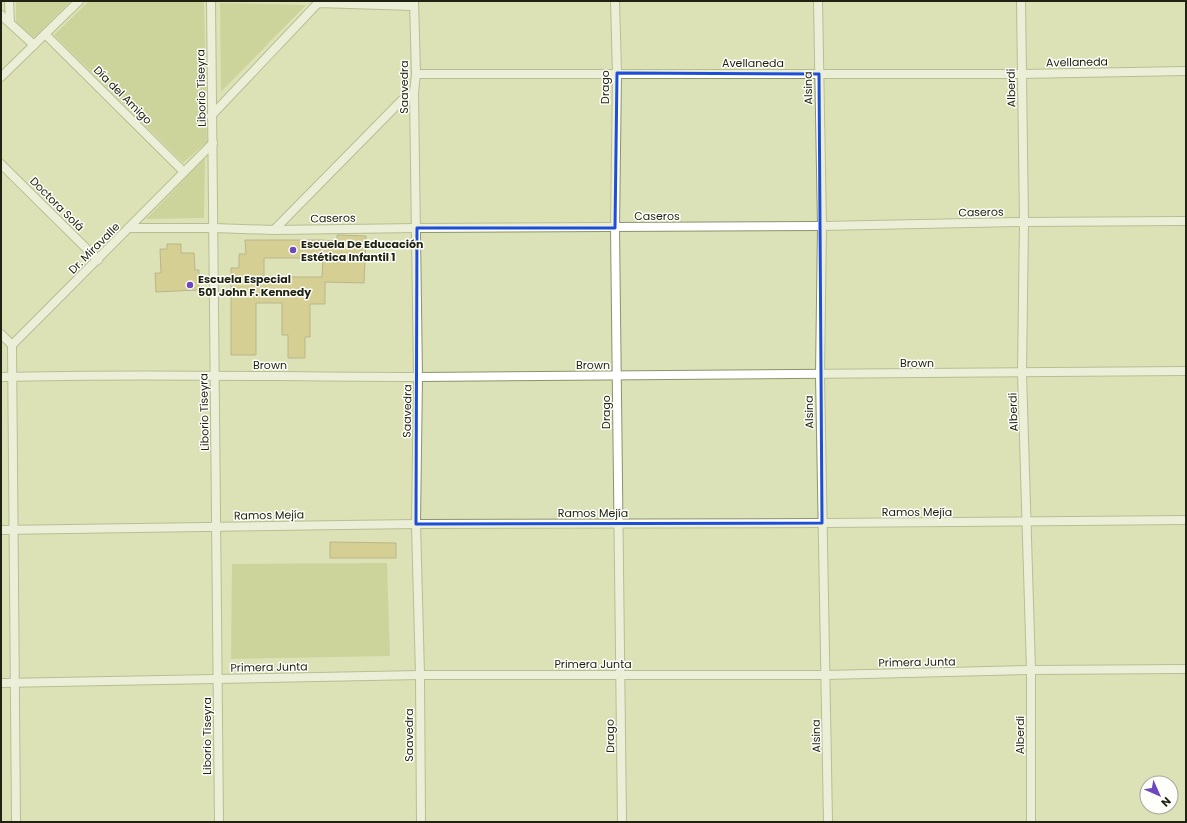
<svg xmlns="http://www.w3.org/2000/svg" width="1187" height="823" viewBox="0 0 1187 823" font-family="Poppins,sans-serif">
	<rect width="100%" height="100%" fill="#dce2b7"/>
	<g fill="#bac47b">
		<polygon points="16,1 71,1 34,38 16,22"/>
		<polygon points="89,1 204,1 207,142 183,163 54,35"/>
		<polygon points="220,3 306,5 221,92"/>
		<polygon points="205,158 204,218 146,219"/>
		<polygon points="387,563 390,656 231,659 232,564"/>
	</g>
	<g fill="#cdb868" stroke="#8c815a" fill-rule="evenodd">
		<path d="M337,235L366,236L364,283L325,282V304H310V337H305V358H288V335H282V303H256V355H231V268H239V254H246L245,240H321L337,241ZM264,258H323L322,277H264Z"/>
		<polygon points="167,244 181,244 181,253 194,253 195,270 199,270 199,290 156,292 155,273 161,273 160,249 167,249"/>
		<polygon points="330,542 396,543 396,558 330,558"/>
	</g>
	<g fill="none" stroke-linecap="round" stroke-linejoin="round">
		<g stroke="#8d936a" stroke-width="10">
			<g id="minor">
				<polyline points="9,1 10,23"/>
				<polyline points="211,1 219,822"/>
				<polyline points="414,1 416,74 414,93 418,377 416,524 420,675 421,822"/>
				<polyline points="615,1 617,73 615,228 622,822"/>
				<polyline points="818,1 822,226 820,375 828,822"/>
				<polyline points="1021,1 1024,222 1022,373 1031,670 1031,822"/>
				<polyline points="1,15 34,45"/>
				<polyline points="45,34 184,172"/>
				<polyline points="416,74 1021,74 1186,71"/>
				<polyline points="1,77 79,1"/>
				<polyline points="211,116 318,3 414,6"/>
				<polyline points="1,164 98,260"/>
				<polyline points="129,228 214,228 274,230 417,228 822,226 1024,222 1186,221"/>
				<polyline points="274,230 402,100 414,93"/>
				<polyline points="1,334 12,345"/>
				<path d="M1,377C140,373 279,377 418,377C674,377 930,375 1186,371"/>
				<polyline points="1,530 416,524 822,523 1186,520"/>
				<polyline points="1,683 420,675 826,675 1031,670 1186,669"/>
				<polyline points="16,822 12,345 213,143"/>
			</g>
		</g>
		<use href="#minor" stroke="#fff" stroke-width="8"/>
	</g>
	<path d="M0 0H1187V823H0ZM617,73L819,74L822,523L416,524L417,228H615Z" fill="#dce2b7" fill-opacity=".55" fill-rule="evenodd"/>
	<path fill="none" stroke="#1d4ed8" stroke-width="3" stroke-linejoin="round" d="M617,73L819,74L822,523L416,524L417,228H615Z"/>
	<g fill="#6e46be" stroke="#fefffa" stroke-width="1.5">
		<circle cx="293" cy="250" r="4"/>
		<circle cx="190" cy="285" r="4"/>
	</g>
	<g text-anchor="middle" stroke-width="3" stroke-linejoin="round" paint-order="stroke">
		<g font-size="11" fill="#212312" stroke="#fefffa">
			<text transform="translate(1077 62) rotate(-1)" y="4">Avellaneda</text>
			<text x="753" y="67">Avellaneda</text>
			<text transform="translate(404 87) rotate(-90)" y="4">Saavedra</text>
			<text transform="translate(605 87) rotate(-90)" y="4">Drago</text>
			<text transform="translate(201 88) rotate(-91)" y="4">Liborio Tiseyra</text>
			<text transform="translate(808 88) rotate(-91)" y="4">Alsina</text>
			<text transform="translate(1011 88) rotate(-91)" y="4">Alberdi</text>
			<text transform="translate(123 95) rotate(45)" y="4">Día del Amigo</text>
			<text transform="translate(57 204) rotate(45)" y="4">Doctora Solá</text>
			<text transform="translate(981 212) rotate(-1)" y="4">Caseros</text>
			<text x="657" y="220">Caseros</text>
			<text transform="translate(333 218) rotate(-1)" y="4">Caseros</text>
			<text transform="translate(94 248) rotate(-45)" y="4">Dr. Miravalle</text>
			<text x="917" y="367">Brown</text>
			<text x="270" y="369">Brown</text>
			<text x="593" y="369">Brown</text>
			<text transform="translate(407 411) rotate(-89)" y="4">Saavedra</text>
			<text transform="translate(204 412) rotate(-91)" y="4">Liborio Tiseyra</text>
			<text transform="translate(606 412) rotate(-90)" y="4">Drago</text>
			<text transform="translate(809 412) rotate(-91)" y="4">Alsina</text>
			<text transform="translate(1013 412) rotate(-92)" y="4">Alberdi</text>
			<text x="917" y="516">Ramos Mejía</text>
			<text x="593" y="517">Ramos Mejía</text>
			<text transform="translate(269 515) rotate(-1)" y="4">Ramos Mejía</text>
			<text transform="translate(917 662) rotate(-1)" y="4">Primera Junta</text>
			<text x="593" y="668">Primera Junta</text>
			<text transform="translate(269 667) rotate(-1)" y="4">Primera Junta</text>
			<text transform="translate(409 735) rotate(-90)" y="4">Saavedra</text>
			<text transform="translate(1020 735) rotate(-90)" y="4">Alberdi</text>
			<text transform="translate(207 736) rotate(-90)" y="4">Liborio Tiseyra</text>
			<text transform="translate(610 736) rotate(-91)" y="4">Drago</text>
			<text transform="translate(816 736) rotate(-91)" y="4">Alsina</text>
		</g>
		<g font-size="11" font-weight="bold" fill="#212312" stroke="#fefffa" text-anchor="start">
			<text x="301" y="248">Escuela De Educación<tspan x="301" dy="13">Estética Infantil 1</tspan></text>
			<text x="198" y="283">Escuela Especial<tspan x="198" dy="13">501 John F. Kennedy</tspan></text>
		</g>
	</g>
	<rect width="1187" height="823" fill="none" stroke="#212312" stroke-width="4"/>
	<g transform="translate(1159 795) rotate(135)"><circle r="19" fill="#fefffa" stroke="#a6a79d"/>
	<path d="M0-3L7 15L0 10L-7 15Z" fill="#6e46be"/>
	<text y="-6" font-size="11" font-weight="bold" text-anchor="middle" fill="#212312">N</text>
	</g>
</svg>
